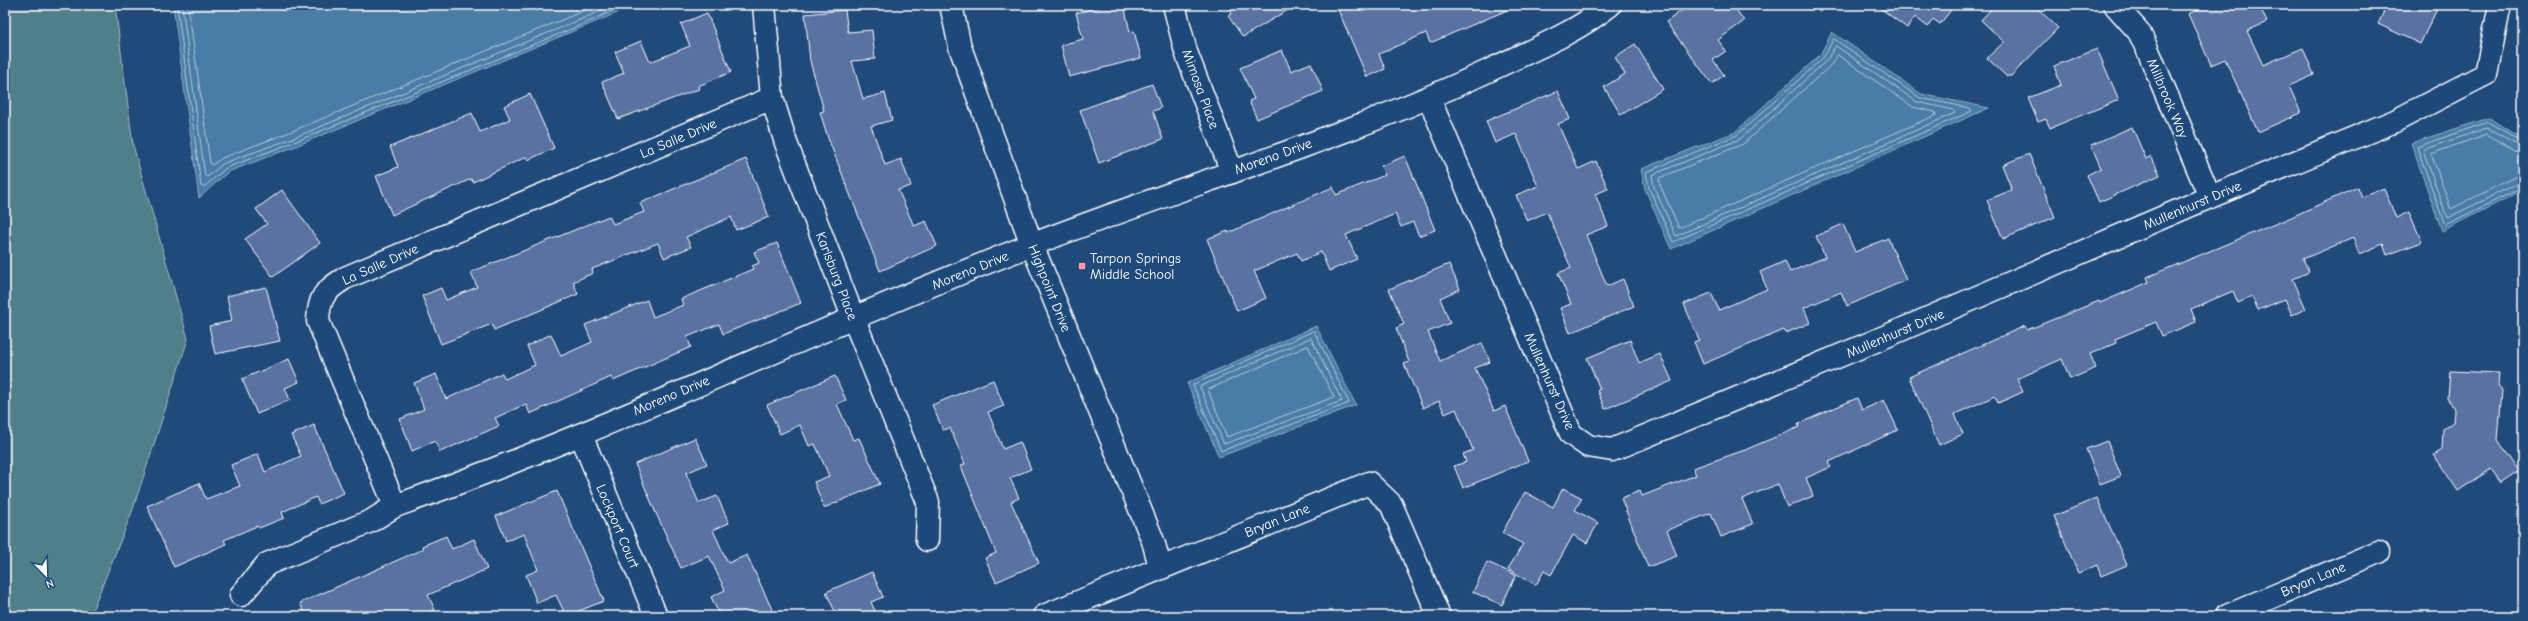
<svg xmlns="http://www.w3.org/2000/svg" width="2528" height="621" viewBox="0 0 2528 621" font-family="'Comic Neue',sans-serif">
	<rect width="100%" height="100%" fill="#1f4a7a"/>
	<filter id="ink" filterUnits="userSpaceOnUse"><feTurbulence type="fractalNoise" baseFrequency=".025" numOctaves="2"/><feDisplacementMap in="SourceGraphic" scale="8" xChannelSelector="R" yChannelSelector="G"/><feConvolveMatrix kernelMatrix="1 2 1 2 8 2 1 2 1" color-interpolation-filters="sRGB"/></filter>
	<g filter="url(#ink)">
		<polygon fill="#507f89" stroke="#a8bfc4" points="5,5 115,5 133,145 188,339 132,512 90,616 5,616"/>
		<g fill="#497ca6" stroke="#92b0ca">
			<polygon points="173,5 617,5 617,13 296,146 228,172 199,198"/>
			<polygon points="1832,32 1921,94 1989,108 1671,249 1645,189 1641,169 1735,132 1820,55"/>
			<polygon points="2489,118 2523,139 2523,190 2442,231 2411,143"/>
			<polygon points="1316,326 1356,405 1219,457 1187,383"/>
		</g>
		<g fill="none" stroke-linecap="round" stroke-linejoin="round">
			<g stroke="#b6cbdb" stroke-width="1">
				<polyline points="177,5 201,186 204,187 226,168 294,142 586,23 612,11 613,5"/>
				<polyline points="182,5 205,176 207,177 224,163 293,138 584,18 607,8 608,5"/>
				<polyline points="188,5 210,163 212,165 222,158 290,132 598,5"/>
				<polygon points="1834,39 1920,98 1970,108 1972,111 1673,242 1649,188 1646,172 1737,135 1823,58"/>
				<polygon points="1836,46 1917,102 1954,110 1955,113 1676,236 1654,187 1652,175 1740,139 1826,61"/>
				<polygon points="1838,55 1913,107 1935,112 1936,115 1679,228 1660,185 1659,178 1743,144 1830,66"/>
				<polyline points="2523,142 2488,122 2417,147 2445,225 2523,187"/>
				<polyline points="2523,147 2487,128 2423,150 2447,218 2523,181"/>
				<polyline points="2523,153 2514,151 2487,134 2431,154 2451,209 2515,177 2523,175"/>
				<polygon points="1314,331 1349,403 1221,451 1193,385"/>
				<polygon points="1311,338 1342,401 1224,444 1200,387"/>
				<polygon points="1308,346 1334,397 1227,437 1208,390"/>
			</g>
		</g>
		<g fill="#5a72a2" stroke="#fff">
			<polygon points="1109,5 1124,5 1130,32 1134,31 1141,58 1069,77 1061,45 1083,39 1076,13"/>
			<polygon points="1228,5 1296,5 1243,37 1228,16 1232,13"/>
			<polygon points="1336,5 1519,5 1430,43 1426,33 1379,54 1385,69 1367,77"/>
			<polygon points="1689,5 1733,5 1744,21 1718,40 1726,51 1713,60 1724,75 1712,84 1666,22"/>
			<polygon points="1876,5 1955,5 1940,24 1933,19 1928,27 1915,17 1907,28"/>
			<polygon points="1995,5 2034,5 2058,28 2011,76 2006,76 1987,58 2004,42 1981,20"/>
			<polygon points="2208,5 2259,5 2267,22 2247,31 2263,65 2303,48 2314,75 2289,86 2301,113 2258,132 2225,59 2211,65 2188,14"/>
			<polygon points="2387,5 2439,5 2420,44 2378,24"/>
			<polygon points="845,10 848,32 872,30 875,59 852,61 863,99 885,93 892,120 871,126 885,165 901,159 911,186 898,190 914,226 926,221 937,246 880,271 828,138 820,112 824,111 810,61 805,14"/>
			<polygon points="707,13 731,72 698,86 699,89 618,119 602,82 624,73 615,52 641,41 650,62 690,46 681,24"/>
			<polygon points="1635,44 1663,89 1621,115 1604,87 1625,74 1615,57"/>
			<polygon points="2097,49 2119,100 2050,128 2046,119 2038,122 2028,98 2061,85 2054,66"/>
			<polygon points="1282,50 1291,71 1311,63 1323,91 1257,119 1249,101 1254,99 1240,68"/>
			<polygon points="1152,84 1161,108 1153,111 1163,139 1099,163 1080,110"/>
			<polygon points="1558,91 1570,119 1558,124 1578,169 1596,161 1608,189 1595,194 1608,226 1586,235 1607,286 1623,279 1634,306 1570,333 1560,308 1571,304 1558,273 1571,268 1547,212 1527,221 1516,195 1538,186 1516,134 1495,143 1486,121"/>
			<polygon points="530,94 554,148 528,160 526,157 473,182 471,179 392,215 376,176 398,167 390,147 472,113 480,132 510,119 504,106"/>
			<polygon points="2132,127 2146,159 2151,156 2160,175 2099,202 2087,175 2101,168 2091,145"/>
			<polygon points="2029,154 2055,217 2003,239 1987,200 2012,190 2002,165"/>
			<polygon points="1405,156 1435,230 1419,236 1413,222 1401,227 1395,214 1346,235 1357,259 1329,271 1321,252 1301,261 1297,253 1254,271 1266,298 1237,311 1207,239 1228,231 1228,233 1333,187 1336,195 1385,175 1381,166"/>
			<polygon points="746,159 769,217 736,230 731,217 686,237 691,247 664,258 658,243 592,269 593,273 573,282 578,294 494,330 492,324 441,344 422,296 441,288 446,300 477,287 471,272 609,216 613,224 644,212 640,203"/>
			<polygon points="2358,187 2362,197 2384,188 2396,218 2409,212 2422,242 2387,255 2383,244 2359,254 2353,238 2303,259 2309,272 2293,279 2306,309 2292,315 2285,299 2258,310 2252,297 2238,303 2233,291 2191,309 2196,322 2162,336 2156,322 2115,339 2116,343 2090,354 2096,368 2070,379 2062,359 2017,379 2023,392 1998,403 1995,396 1955,414 1963,434 1939,445 1909,377 2025,326 2027,330 2099,301 2100,303 2149,282 2147,277 2287,219"/>
			<polygon points="282,190 320,243 273,277 245,239 267,224 256,209"/>
			<polygon points="1843,224 1855,252 1888,238 1906,280 1847,306 1841,292 1804,308 1810,323 1786,333 1784,330 1703,364 1694,342 1699,340 1684,304 1711,293 1719,310 1767,289 1760,272 1785,261 1790,272 1825,257 1816,236"/>
			<polygon points="777,243 801,303 723,334 719,324 687,337 691,347 613,381 611,377 530,414 526,404 495,418 499,426 440,452 435,441 412,451 400,419 424,409 414,383 436,374 446,399 502,373 505,379 535,365 527,346 551,334 561,356 592,342 585,325 647,300 653,317 683,305 681,299 753,269 752,266 759,263 754,252"/>
			<polygon points="1449,264 1460,289 1440,298 1450,323 1428,332 1440,361 1482,343 1490,362 1475,368 1494,411 1505,406 1528,461 1463,488 1454,466 1466,462 1463,454 1473,450 1456,409 1445,414 1439,401 1423,408 1404,364 1409,362 1396,328 1404,324 1389,289"/>
			<polygon points="266,287 280,341 215,354 209,326 232,321 227,296"/>
			<polygon points="1630,340 1639,363 1660,354 1672,381 1605,409 1597,390 1600,389 1587,358"/>
			<polygon points="289,359 299,382 285,388 290,400 257,414 242,379"/>
			<polygon points="2450,371 2499,373 2498,385 2502,390 2498,440 2519,471 2501,483 2491,469 2458,491 2434,455 2442,450 2443,429 2453,422 2454,409 2448,398"/>
			<polygon points="835,376 846,400 837,404 853,440 859,438 880,484 824,508 814,482 829,476 815,444 809,446 800,425 780,434 767,405"/>
			<polygon points="993,380 1004,406 988,412 1003,449 1020,442 1031,469 1010,478 1019,498 1011,502 1039,563 996,582 985,558 996,553 961,466 965,464 950,428 943,430 932,405"/>
			<polygon points="1857,398 1862,410 1884,400 1898,430 1829,462 1831,467 1806,478 1813,496 1787,507 1778,484 1742,499 1753,524 1721,537 1711,513 1667,530 1677,556 1648,567 1621,498 1640,491 1642,496 1696,475 1693,468 1745,450 1799,427 1798,424"/>
			<polygon points="314,425 344,493 319,504 316,497 282,512 284,518 259,528 257,526 224,540 226,544 174,567 147,506 199,483 206,499 240,486 231,465 258,454 265,472 301,456 291,435"/>
			<polygon points="695,438 707,464 686,473 699,503 717,496 729,523 713,530 728,563 747,555 775,616 720,616 711,597 725,590 709,556 681,568 655,511 635,464"/>
			<polygon points="2107,441 2121,476 2100,484 2086,449"/>
			<polygon points="1563,488 1582,498 1575,510 1598,523 1587,543 1573,535 1551,575 1544,571 1536,585 1508,569 1523,544 1502,533 1525,492 1553,507"/>
			<polygon points="557,491 604,601 566,616 556,595 537,603 526,575 538,570 524,534 506,541 496,516"/>
			<polygon points="2097,498 2127,565 2101,576 2097,565 2078,573 2054,516"/>
			<polygon points="446,536 452,549 474,539 487,569 428,595 435,610 421,616 306,616 300,603 423,549 422,546"/>
			<polygon points="1487,562 1516,575 1502,605 1473,592"/>
			<polygon points="872,572 883,597 871,602 877,616 837,616 826,592"/>
		</g>
		<g fill="none" stroke-linecap="round" stroke-linejoin="round">
			<g stroke="#fff" stroke-width="25">
				<g id="minor">
					<polyline points="764,5 772,98 786,143 853,317 928,502 927,540"/>
					<polyline points="951,5 960,47 1032,245 1153,541 1158,559 1164,565"/>
					<polyline points="1174,5 1186,52 1232,172"/>
					<polyline points="2115,5 2139,32 2149,53 2210,197"/>
					<polyline points="1429,98 1571,434 1588,446 1612,450 1868,344 2210,197 2395,121 2486,74 2500,5"/>
					<polyline points="581,435 656,616"/>
					<path d="M395,506L318,321C319,297 324,291 345,278L772,98"/>
					<path d="M241,595L267,564L371,521L395,506C611,430 817,328 1031,245C1183,186 1340,140 1488,71C1529,51 1574,34 1610,5"/>
					<polyline points="1044,616 1369,483 1391,504 1439,616"/>
					<polyline points="2227,616 2378,552"/>
				</g>
			</g>
			<use href="#minor" stroke="#1f4a7a" stroke-width="22"/>
		</g>
	</g>
	<rect fill="#ff9aa2" stroke="#1f4a7a" stroke-width="1.5" x="1078" y="262" width="8" height="8" rx="2"/>
	<g text-anchor="middle" stroke-width="4" stroke-linejoin="round" paint-order="stroke">
		<g font-size="14" fill="#fff" stroke="#1f4a7a">
			<text transform="translate(1201 89) rotate(70)" y="5">Mimosa Place</text>
			<text transform="translate(2168 98) rotate(67)" y="5">Millbrook Way</text>
			<text transform="translate(678 138) rotate(-23)" y="5">La Salle Drive</text>
			<text transform="translate(1273 156) rotate(-20)" y="5">Moreno Drive</text>
			<text transform="translate(2192 205) rotate(-23)" y="5">Mullenhurst Drive</text>
			<text transform="translate(380 264) rotate(-24)" y="5">La Salle Drive</text>
			<text transform="translate(970 270) rotate(-22)" y="5">Moreno Drive</text>
			<text transform="translate(837 276) rotate(69)" y="5">Karlsburg Place</text>
			<text transform="translate(1050 288) rotate(68)" y="5">Highpoint Drive</text>
			<text transform="translate(1895 333) rotate(-23)" y="5">Mullenhurst Drive</text>
			<text transform="translate(1550 381) rotate(66)" y="5">Mullenhurst Drive</text>
			<text transform="translate(671 395) rotate(-23)" y="5">Moreno Drive</text>
			<text transform="translate(1277 520) rotate(-22)" y="5">Bryan Lane</text>
			<text transform="translate(618 526) rotate(67)" y="5">Lockport Court</text>
			<text transform="translate(2313 579) rotate(-23)" y="5">Bryan Lane</text>
		</g>
		<g font-size="14" fill="#fff" stroke="#1f4a7a" text-anchor="start">
			<text x="1090" y="263">Tarpon Springs<tspan x="1090" dy="16">Middle School</tspan></text>
		</g>
	</g>
	<rect width="2528" height="621" fill="none" stroke="#1f4a7a" stroke-width="20"/>
	<rect x="10" y="10" width="2508" height="601" fill="none" stroke="#fff" stroke-width="1.5" filter="url(#ink)"/>
	<g transform="translate(46 575) rotate(157)" stroke="#1f4a7a" stroke-width="3" paint-order="stroke">
	<path d="M0-3L7 15L0 10L-7 15Z" fill="#ffffff"/>
	<text y="-6" font-size="11" font-weight="bold" text-anchor="middle" fill="#ffffff">N</text>
	</g>
</svg>
